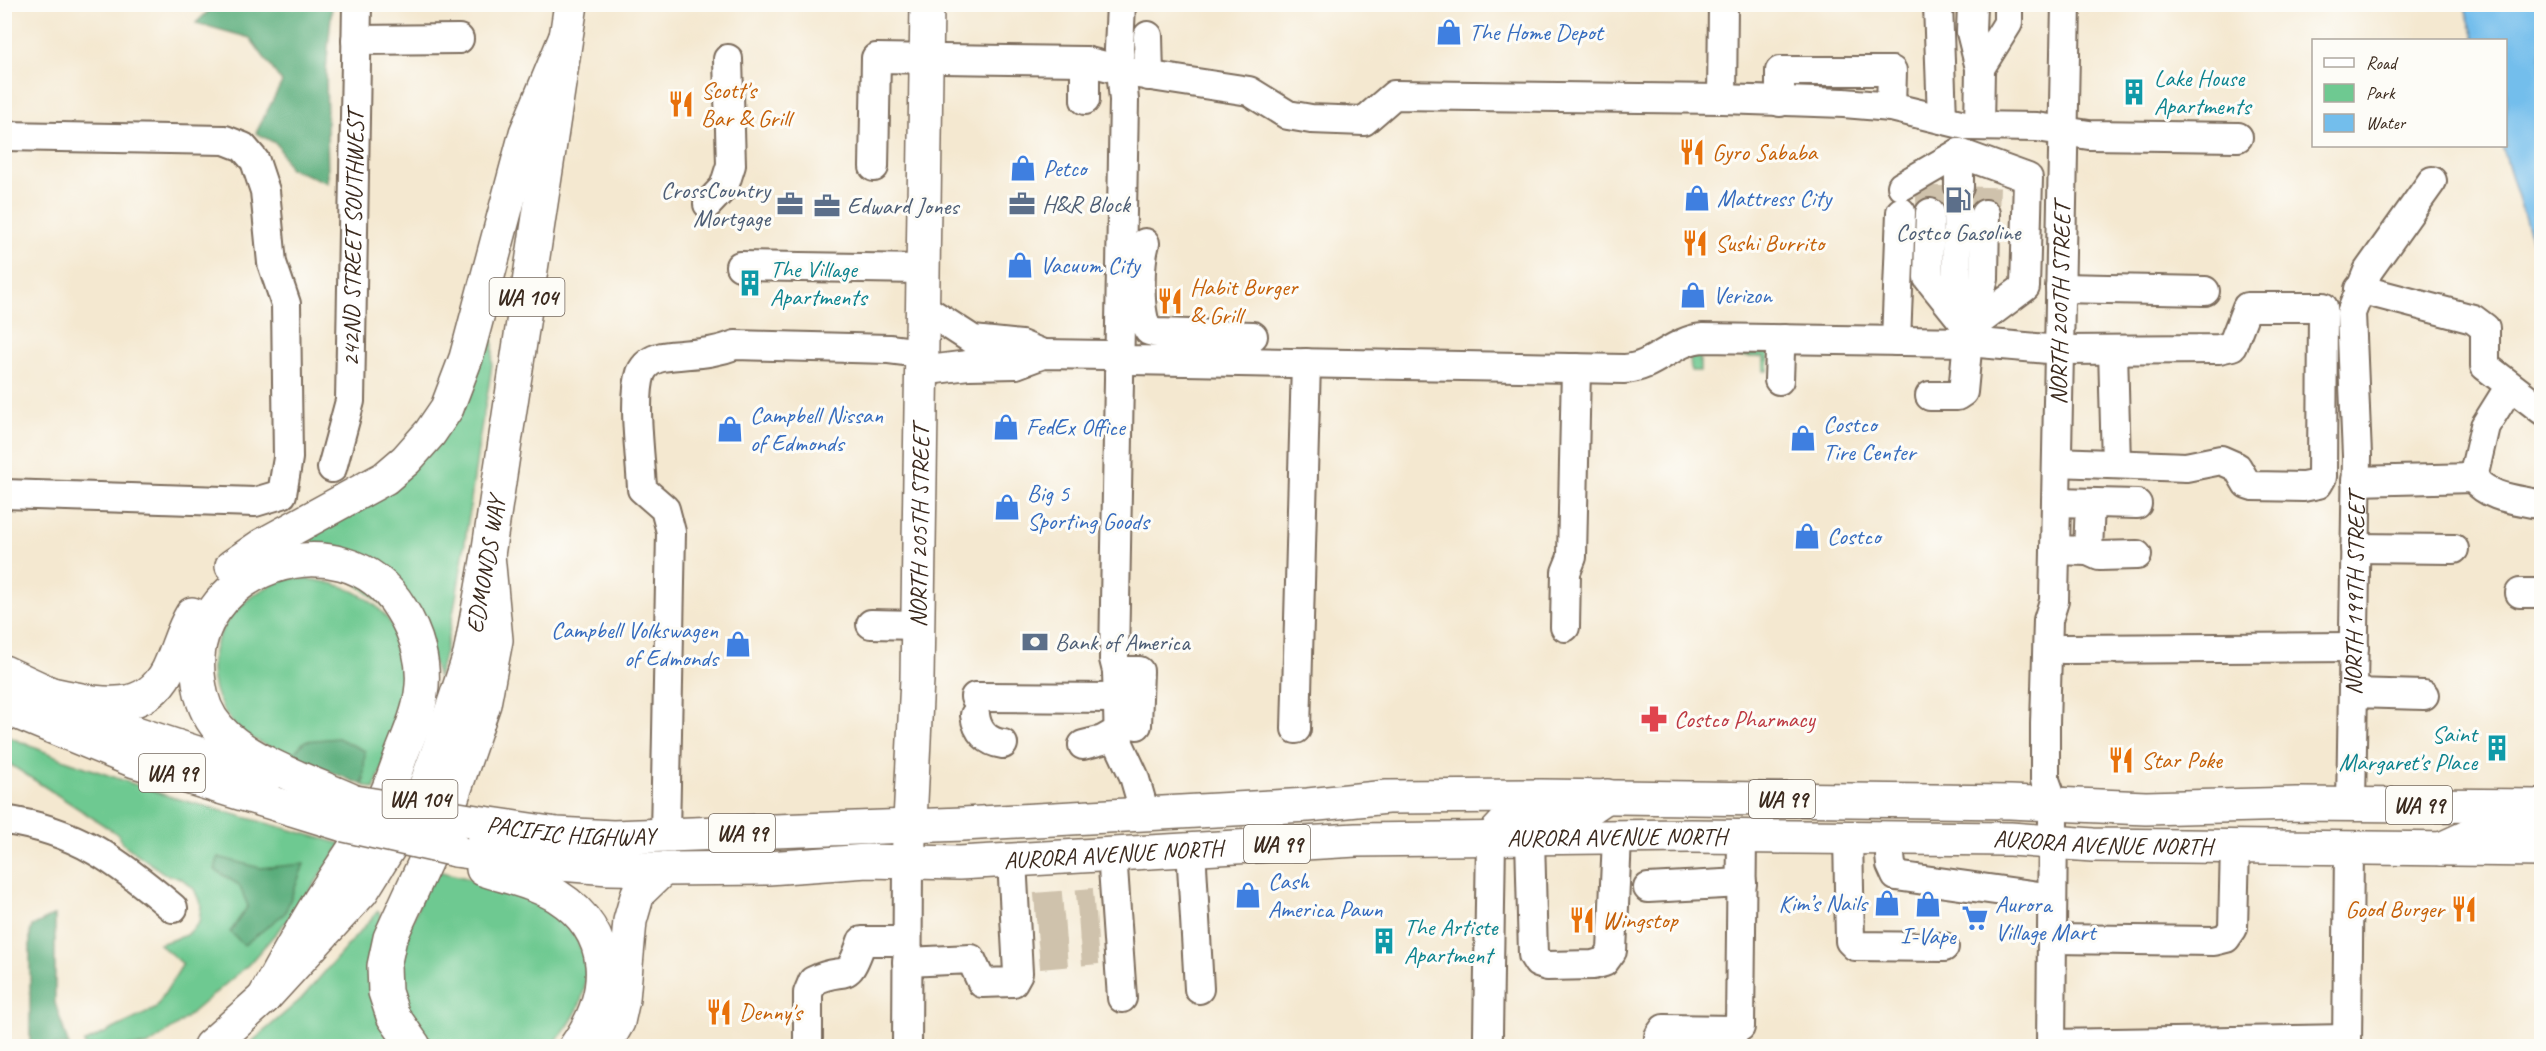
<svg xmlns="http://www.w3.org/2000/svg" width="2546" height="1051" viewBox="0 0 2546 1051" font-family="Caveat,sans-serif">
	<rect width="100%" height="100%" fill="#fdfcf7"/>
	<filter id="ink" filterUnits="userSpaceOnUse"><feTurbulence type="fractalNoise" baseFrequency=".0167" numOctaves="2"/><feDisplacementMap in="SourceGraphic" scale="12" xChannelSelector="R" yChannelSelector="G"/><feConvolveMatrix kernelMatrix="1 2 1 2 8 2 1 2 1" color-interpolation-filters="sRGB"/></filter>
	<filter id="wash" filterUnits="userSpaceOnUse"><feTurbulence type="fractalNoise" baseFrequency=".008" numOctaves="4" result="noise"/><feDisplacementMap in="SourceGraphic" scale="24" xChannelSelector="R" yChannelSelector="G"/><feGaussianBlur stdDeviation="1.35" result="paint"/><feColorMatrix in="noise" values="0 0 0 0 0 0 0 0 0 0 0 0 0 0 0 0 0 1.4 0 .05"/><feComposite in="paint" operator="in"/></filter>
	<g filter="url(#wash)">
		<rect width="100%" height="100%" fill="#f4e8d0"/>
		<g fill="#6ec991" stroke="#547a58" stroke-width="1.5">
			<path d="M491,322C498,355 485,402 480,435C468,516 460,599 438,678L427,641L313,549L312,531L359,505Z"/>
			<polygon points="1700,352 1769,353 1768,371 1764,371 1764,357 1700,356 1700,371 1691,371 1690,356"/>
			<path d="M292,578C353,580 400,606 406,671C407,680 409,691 408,699C403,723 383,764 374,789L363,785L365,779L305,741L291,756C272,748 244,738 231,721C186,662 227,594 292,578Z"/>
			<polygon points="4,735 65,760 168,796 342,844 298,908 248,965 180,1023 147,1046 85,1046 84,1043 155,1009 183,964 159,944 187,935 199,923 201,905 194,889 182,879 165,874 122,843 119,835 5,761"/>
			<path d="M433,870C460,877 516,887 539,900C545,904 551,910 556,915C602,955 590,1007 551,1046H430L406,1017L394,966Z"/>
			<polygon points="378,911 381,916 378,1017 394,1046 247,1046 301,999"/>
		</g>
		<g fill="#5aad7b" stroke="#4a6c4c" stroke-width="1.5">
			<polygon points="215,5 332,5 326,71 328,183 289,168 277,144 256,133 282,82 250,38 196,23"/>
			<polygon points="338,738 365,751 363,785 291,756 305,741"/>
			<polygon points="218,857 260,868 304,864 285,913 244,945 230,932 248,906 239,885 215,870"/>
			<polygon points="55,915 55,1003 69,1046 30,1046 30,934 32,926"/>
		</g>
		<polygon fill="#73beec" stroke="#577485" stroke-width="1.5" points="2464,5 2541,5 2541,258 2531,238 2502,146 2506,146 2506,40 2475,40"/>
	</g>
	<g filter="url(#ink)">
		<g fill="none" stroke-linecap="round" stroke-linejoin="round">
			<g stroke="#cfc2ac" stroke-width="28" stroke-dasharray="28 14" stroke-linecap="butt">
				<polyline points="1930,213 1930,186"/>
				<polyline points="1985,214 1986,187"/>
				<polyline points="1035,907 1094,902"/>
				<polyline points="1037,930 1097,926"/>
				<polyline points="1039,955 1098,950"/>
			</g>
			<g stroke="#7c6c5c" stroke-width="32">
				<g id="minor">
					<polyline points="1121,4 1119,49 1124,100 1114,659 1117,671 1119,744 1134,776 1145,814"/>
					<polyline points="1938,4 1942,119"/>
					<polyline points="1972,4 1971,32 1980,68 1979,126"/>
					<polyline points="1148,36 1149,76"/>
					<polyline points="356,40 459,39"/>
					<polyline points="1980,68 2008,23 2008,4"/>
					<polyline points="1722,99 1723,4"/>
					<polyline points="1085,100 1085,61"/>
					<polyline points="1780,102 1780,71 1892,71 1891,107"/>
					<polyline points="4,136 225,140 243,147 255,161 265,191 272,263 286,304 288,458 282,494 255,502 4,494"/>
					<polyline points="874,167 876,58 1085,61 1138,74 1249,91 1288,115 1311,119 1364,121 1394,95 1722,99 1844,103 1891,107 1969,126 2037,127 2089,135 2238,137"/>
					<polyline points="1902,186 1959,153 2028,178 2025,287 1969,329"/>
					<polyline points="1959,187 1959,153"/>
					<polyline points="708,204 724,187 731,165 728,59"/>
					<polyline points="1930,213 1928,278 1969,329"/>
					<polyline points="1958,214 1956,279 1967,321"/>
					<path d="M1145,243C1140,261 1137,317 1149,331L1157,333L1253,336"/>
					<polyline points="740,266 922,269"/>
					<polyline points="2060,288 2205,291"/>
					<polyline points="2359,289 2473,319 2485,328 2485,366 2542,410"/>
					<polyline points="922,307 973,340 1021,345 1043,354"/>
					<polyline points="1896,341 1901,212"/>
					<polyline points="2113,350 2116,464"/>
					<path d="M921,371L968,365L1016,364L1043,354L1107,355L1130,360L1624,369C1654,368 1673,340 1703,338L1968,342L2059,350L2219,349L2232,346L2247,307H2323L2322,477L2318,484L2303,487L2253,486L2247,484L2237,467L2221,460L2186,467L2057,462"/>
					<polyline points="1779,380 1780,352 1784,339"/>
					<polyline points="1930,396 1957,396 1963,392 1969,329 1984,279 1985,214"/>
					<path id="s1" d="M332,468L350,401L357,4"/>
					<polyline points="2473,478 2485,426 2510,386"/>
					<path d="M2356,481L2473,478C2490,499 2516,499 2542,505"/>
					<polyline points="2056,502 2137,504"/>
					<polyline points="2355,548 2454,549"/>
					<polyline points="2055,550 2088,551 2099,556 2137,555"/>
					<polyline points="2088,551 2090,503"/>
					<polyline points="2520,593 2542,593"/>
					<polyline points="871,624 918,625"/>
					<polyline points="1565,627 1566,572 1572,557 1576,368"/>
					<polyline points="2063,649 2354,647"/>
					<polyline points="1117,671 1139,671 1137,725"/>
					<polyline points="2353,693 2424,695"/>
					<polyline points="975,697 1117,698"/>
					<path d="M975,715C977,731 987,742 1003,744"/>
					<polyline points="1296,729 1306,363"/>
					<polyline points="1083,745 1103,740 1117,732"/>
					<path id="s2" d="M2351,804L2357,456L2351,313L2368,271L2432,181"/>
					<path id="s3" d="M2054,805L2045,780V724L2048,620L2054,601L2066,4"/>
					<path d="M4,820C77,830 119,862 173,908"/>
					<path d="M665,834L671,532L665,509L642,489C641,460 632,399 641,373C645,364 653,359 662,357C688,353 710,355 735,345L889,349L921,353"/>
					<polyline points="1848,836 1850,941 1855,946 1944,947"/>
					<polyline points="1888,837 1891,865 1896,876 2052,898"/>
					<polyline points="1530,838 1533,955 1538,963 1547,966 1593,965 1604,962 1612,951 1617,838"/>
					<polyline points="1191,848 1199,989"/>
					<polyline points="1112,853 1122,998"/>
					<polyline points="1648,888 1742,883"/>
					<polyline points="2052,939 2214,941 2226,938 2233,928 2235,846"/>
					<polyline points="907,962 971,959 982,983 1013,982 1018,973 1012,860"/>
					<polyline points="1488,1035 1491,838"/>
					<polyline points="2051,1044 2347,1039"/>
					<path d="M808,1046V993L813,981C847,964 846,988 862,941H907"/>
					<polyline points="907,1046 908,862"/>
					<polyline points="1659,1046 1659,1036 1664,1029 1735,1030 1740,1027 1742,836"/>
					<polyline points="2051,1046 2053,819"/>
					<polyline points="2347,1046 2349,848"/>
				</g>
			</g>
			<g stroke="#7c6c5c" stroke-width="36">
				<g id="major">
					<polyline points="1491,838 1506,822 1515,817 1579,815 1607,796"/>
					<polyline points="2441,849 2476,833 2542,831"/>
					<path id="s4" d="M908,862L917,679L927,4"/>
					<path id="s5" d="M210,1046L264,998L362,891L423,793L440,746L470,655L488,555L571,4"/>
				</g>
			</g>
			<g stroke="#7c6c5c" stroke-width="36">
				<g id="highway">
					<polyline points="232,566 261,546 385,478 406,460 430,433 447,408 466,358 526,133 565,39"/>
					<polyline points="4,672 133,732 267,776"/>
					<path d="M46,693C91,701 142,720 168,670C177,652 181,632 192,614"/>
					<polyline points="4,707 135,761 344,825"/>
					<path id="s6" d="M470,821L557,834L613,837L963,824L1308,805L1387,797L1541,796L2010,802L2146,808L2297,804L2542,806"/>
					<path id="s7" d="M455,850L548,863L609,868L663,869L768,868L867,861L959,863L1356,840L1691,836L2010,839L2093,845L2542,850"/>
					<path d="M483,869C507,877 536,883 557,896C615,933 613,994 576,1046"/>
					<path d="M264,998C282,965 300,932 320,900C341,867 365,835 383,801C392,784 397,765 404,748C411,730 419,713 421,694C426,665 417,634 401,609C343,512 181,570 199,682C201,699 208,717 219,729C249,763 314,783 355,802"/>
					<polyline points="414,1046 393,1016 385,992 384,966 390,938 444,821 484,704 496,640 488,555"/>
					<polyline points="604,1046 618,1022 623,999 630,921 638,893 663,869"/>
				</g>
			</g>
			<use href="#minor" stroke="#fff" stroke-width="28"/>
			<use href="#major" stroke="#fff" stroke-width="33"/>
			<use href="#highway" stroke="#fff" stroke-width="33"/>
			<g stroke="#7c6c5c" stroke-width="36" stroke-linecap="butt">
				<g id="highway-bridge">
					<polyline points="355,802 470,821"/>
					<polyline points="344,825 455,850"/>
				</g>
			</g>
			<use href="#highway-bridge" stroke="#fff" stroke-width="33"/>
		</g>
	</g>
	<defs>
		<g id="shop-bare" transform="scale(2.07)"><path d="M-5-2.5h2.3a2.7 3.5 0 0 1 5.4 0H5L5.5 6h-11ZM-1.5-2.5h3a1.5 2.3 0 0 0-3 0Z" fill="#3f7fe0" stroke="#fdfcf7" stroke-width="2.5" paint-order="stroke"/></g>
		<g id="building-bare" transform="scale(2.07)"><path d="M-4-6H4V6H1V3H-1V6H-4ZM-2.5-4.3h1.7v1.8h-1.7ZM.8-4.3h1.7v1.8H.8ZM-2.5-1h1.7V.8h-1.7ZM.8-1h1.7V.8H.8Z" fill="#0f9aa8" stroke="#fdfcf7" stroke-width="2.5" paint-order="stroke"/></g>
		<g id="restaurant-bare" transform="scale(2.07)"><path d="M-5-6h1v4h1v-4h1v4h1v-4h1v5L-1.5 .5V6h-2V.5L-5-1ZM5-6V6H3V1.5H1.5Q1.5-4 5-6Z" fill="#e8710a" stroke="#fdfcf7" stroke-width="2.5" paint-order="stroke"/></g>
		<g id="fuel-bare" transform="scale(2.07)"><path d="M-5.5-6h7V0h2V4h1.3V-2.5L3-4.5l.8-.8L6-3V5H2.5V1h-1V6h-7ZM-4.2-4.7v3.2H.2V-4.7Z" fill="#5c6f8a" stroke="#fdfcf7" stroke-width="2.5" paint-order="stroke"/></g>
		<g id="office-bare" transform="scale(2.07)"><path d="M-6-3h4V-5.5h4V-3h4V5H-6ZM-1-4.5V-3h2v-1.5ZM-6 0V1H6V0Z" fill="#5c6f8a" stroke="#fdfcf7" stroke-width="2.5" paint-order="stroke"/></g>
		<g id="bank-bare" transform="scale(2.07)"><path d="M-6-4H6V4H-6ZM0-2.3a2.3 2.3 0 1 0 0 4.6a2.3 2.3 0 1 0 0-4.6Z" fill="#5c6f8a" stroke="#fdfcf7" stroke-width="2.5" paint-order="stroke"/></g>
		<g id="pharmacy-bare" transform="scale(2.07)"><path d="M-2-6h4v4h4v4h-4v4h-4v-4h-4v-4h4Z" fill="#e0444e" stroke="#fdfcf7" stroke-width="2.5" paint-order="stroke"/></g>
		<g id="supermarket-bare" transform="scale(2.07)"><path d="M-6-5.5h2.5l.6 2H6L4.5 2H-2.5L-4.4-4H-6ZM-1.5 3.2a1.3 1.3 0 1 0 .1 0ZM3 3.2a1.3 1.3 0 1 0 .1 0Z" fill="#3f7fe0" stroke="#fdfcf7" stroke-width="2.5" paint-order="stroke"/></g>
	</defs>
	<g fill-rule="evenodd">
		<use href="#shop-bare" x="1449" y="32"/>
		<use href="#building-bare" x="2134" y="92"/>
		<use href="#restaurant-bare" x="681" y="104"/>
		<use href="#restaurant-bare" x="1692" y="152"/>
		<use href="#shop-bare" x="1023" y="168"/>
		<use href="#shop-bare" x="1697" y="198"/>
		<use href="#fuel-bare" x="1958" y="200"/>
		<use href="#office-bare" x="790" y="204"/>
		<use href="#office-bare" x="1022" y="204"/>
		<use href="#office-bare" x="827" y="206"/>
		<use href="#restaurant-bare" x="1695" y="243"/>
		<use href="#shop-bare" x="1020" y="265"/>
		<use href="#building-bare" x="750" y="283"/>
		<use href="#shop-bare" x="1693" y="295"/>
		<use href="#restaurant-bare" x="1170" y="301"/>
		<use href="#shop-bare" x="1006" y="427"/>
		<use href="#shop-bare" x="730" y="429"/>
		<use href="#shop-bare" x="1803" y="438"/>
		<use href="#shop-bare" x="1007" y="507"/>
		<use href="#shop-bare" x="1807" y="536"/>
		<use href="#bank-bare" x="1035" y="642"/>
		<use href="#shop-bare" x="738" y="644"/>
		<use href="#pharmacy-bare" x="1654" y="719"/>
		<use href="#building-bare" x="2497" y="748"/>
		<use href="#restaurant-bare" x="2121" y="760"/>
		<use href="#shop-bare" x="1248" y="895"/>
		<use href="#shop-bare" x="1887" y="903"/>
		<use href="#shop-bare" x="1928" y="904"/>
		<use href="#restaurant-bare" x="2464" y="909"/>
		<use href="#supermarket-bare" x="1975" y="918"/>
		<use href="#restaurant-bare" x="1582" y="920"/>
		<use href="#building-bare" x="1384" y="941"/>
		<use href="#restaurant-bare" x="719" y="1012"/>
	</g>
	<g text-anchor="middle" stroke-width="6" stroke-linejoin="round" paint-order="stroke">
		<g fill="#fdfcf7" stroke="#75695f" stroke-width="1.5">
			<rect x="489.5" y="278" width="75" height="38" rx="4.5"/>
			<rect x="139" y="754" width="66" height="38" rx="4.5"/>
			<rect x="382.5" y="780" width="75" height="38" rx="4.5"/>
			<rect x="1749" y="780" width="66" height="38" rx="4.5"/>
			<rect x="2386" y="786" width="66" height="38" rx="4.5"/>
			<rect x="709" y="814" width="66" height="38" rx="4.5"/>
			<rect x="1244" y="825" width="66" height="38" rx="4.5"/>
		</g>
		<g font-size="22" font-weight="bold" fill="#3b2a1e">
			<text x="527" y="305">WA 104</text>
			<text x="172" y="781">WA 99</text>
			<text x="420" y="807">WA 104</text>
			<text x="1782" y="807">WA 99</text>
			<text x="2419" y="813">WA 99</text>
			<text x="742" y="841">WA 99</text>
			<text x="1277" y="852">WA 99</text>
		</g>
		<g font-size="24" fill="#366cbe" stroke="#fdfcf7" text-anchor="start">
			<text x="1469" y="40">The Home Depot</text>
			<text x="1043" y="176">Petco</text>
			<text x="1717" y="206">Mattress City</text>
			<text x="1040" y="273">Vacuum City</text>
			<text x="1713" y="303">Verizon</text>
			<text x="750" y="423">Campbell Nissan<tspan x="750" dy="28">of Edmonds</tspan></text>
			<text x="1823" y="432">Costco<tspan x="1823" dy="28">Tire Center</tspan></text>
			<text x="1026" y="435">FedEx Office</text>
			<text x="1027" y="501">Big 5<tspan x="1027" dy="28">Sporting Goods</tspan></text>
			<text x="1827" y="544">Costco</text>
			<text x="718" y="638" text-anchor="end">Campbell Volkswagen<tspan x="718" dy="28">of Edmonds</tspan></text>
			<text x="1268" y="889">Cash<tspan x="1268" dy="28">America Pawn</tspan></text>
			<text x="1867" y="911" text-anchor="end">Kim’s Nails</text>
			<text x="1995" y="912">Aurora<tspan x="1995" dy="28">Village Mart</tspan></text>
			<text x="1928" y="944" text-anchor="middle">I-Vape</text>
		</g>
		<g font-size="24" fill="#0d838f" stroke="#fdfcf7" text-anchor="start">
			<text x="2154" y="86">Lake House<tspan x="2154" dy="28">Apartments</tspan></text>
			<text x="770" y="277">The Village<tspan x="770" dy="28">Apartments</tspan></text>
			<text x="2477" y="742" text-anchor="end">Saint<tspan x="2477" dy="28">Margaret's Place</tspan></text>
			<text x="1404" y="935">The Artiste<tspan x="1404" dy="28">Apartment</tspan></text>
		</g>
		<g font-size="24" fill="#c56008" stroke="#fdfcf7" text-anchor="start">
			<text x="701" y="98">Scott's<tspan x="701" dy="28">Bar &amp; Grill</tspan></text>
			<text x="1712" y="160">Gyro Sababa</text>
			<text x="1715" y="251">Sushi Burrito</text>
			<text x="1190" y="295">Habit Burger<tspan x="1190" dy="28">&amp; Grill</tspan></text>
			<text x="2141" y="768">Star Poke</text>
			<text x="2444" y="917" text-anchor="end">Good Burger</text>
			<text x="1602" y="928">Wingstop</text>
			<text x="739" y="1020">Denny's</text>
		</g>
		<g font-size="24" fill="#4e5e75" stroke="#fdfcf7" text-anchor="start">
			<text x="770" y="198" text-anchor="end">CrossCountry<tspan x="770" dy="28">Mortgage</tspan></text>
			<text x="1042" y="212">H&amp;R Block</text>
			<text x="847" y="214">Edward Jones</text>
			<text x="1958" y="240" text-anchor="middle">Costco Gasoline</text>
			<text x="1055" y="650">Bank of America</text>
		</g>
		<g font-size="24" fill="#3b2a1e" stroke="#fdfcf7">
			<text dy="8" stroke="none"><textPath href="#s1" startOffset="232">242ND STREET SOUTHWEST</textPath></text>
			<text dy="8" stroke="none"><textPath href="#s3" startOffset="504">NORTH 200TH STREET</textPath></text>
			<text dy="8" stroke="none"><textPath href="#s4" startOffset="336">NORTH 205TH STREET</textPath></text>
			<text dy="8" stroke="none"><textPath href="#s5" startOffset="570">EDMONDS WAY</textPath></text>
			<text dy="8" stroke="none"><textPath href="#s2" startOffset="210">NORTH 199TH STREET</textPath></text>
			<text dy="8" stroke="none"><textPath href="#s6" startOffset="102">PACIFIC HIGHWAY</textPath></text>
			<text dy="8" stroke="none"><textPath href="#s7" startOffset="1164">AURORA AVENUE NORTH</textPath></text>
			<text dy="8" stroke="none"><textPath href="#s7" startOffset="1650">AURORA AVENUE NORTH</textPath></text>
			<text dy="8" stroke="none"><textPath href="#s7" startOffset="660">AURORA AVENUE NORTH</textPath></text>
		</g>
		<g font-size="24" fill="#be3a42" stroke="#fdfcf7" text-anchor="start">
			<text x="1674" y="727">Costco Pharmacy</text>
		</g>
	</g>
	<rect width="2546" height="1051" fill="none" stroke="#fdfcf7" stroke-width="24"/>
	<rect x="2312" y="39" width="195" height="108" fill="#fdfcf7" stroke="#afa8a0" stroke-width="1.5"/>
	<rect x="2324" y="58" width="30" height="9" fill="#ffffff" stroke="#afa8a0" stroke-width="1.5"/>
	<text x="2366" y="69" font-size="18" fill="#3b2a1e">Road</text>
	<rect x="2324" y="84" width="30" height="18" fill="#6ec991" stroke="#afa8a0" stroke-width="1.5"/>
	<text x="2366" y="99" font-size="18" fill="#3b2a1e">Park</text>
	<rect x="2324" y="114" width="30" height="18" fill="#73beec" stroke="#afa8a0" stroke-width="1.5"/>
	<text x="2366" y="129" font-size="18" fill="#3b2a1e">Water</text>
</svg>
